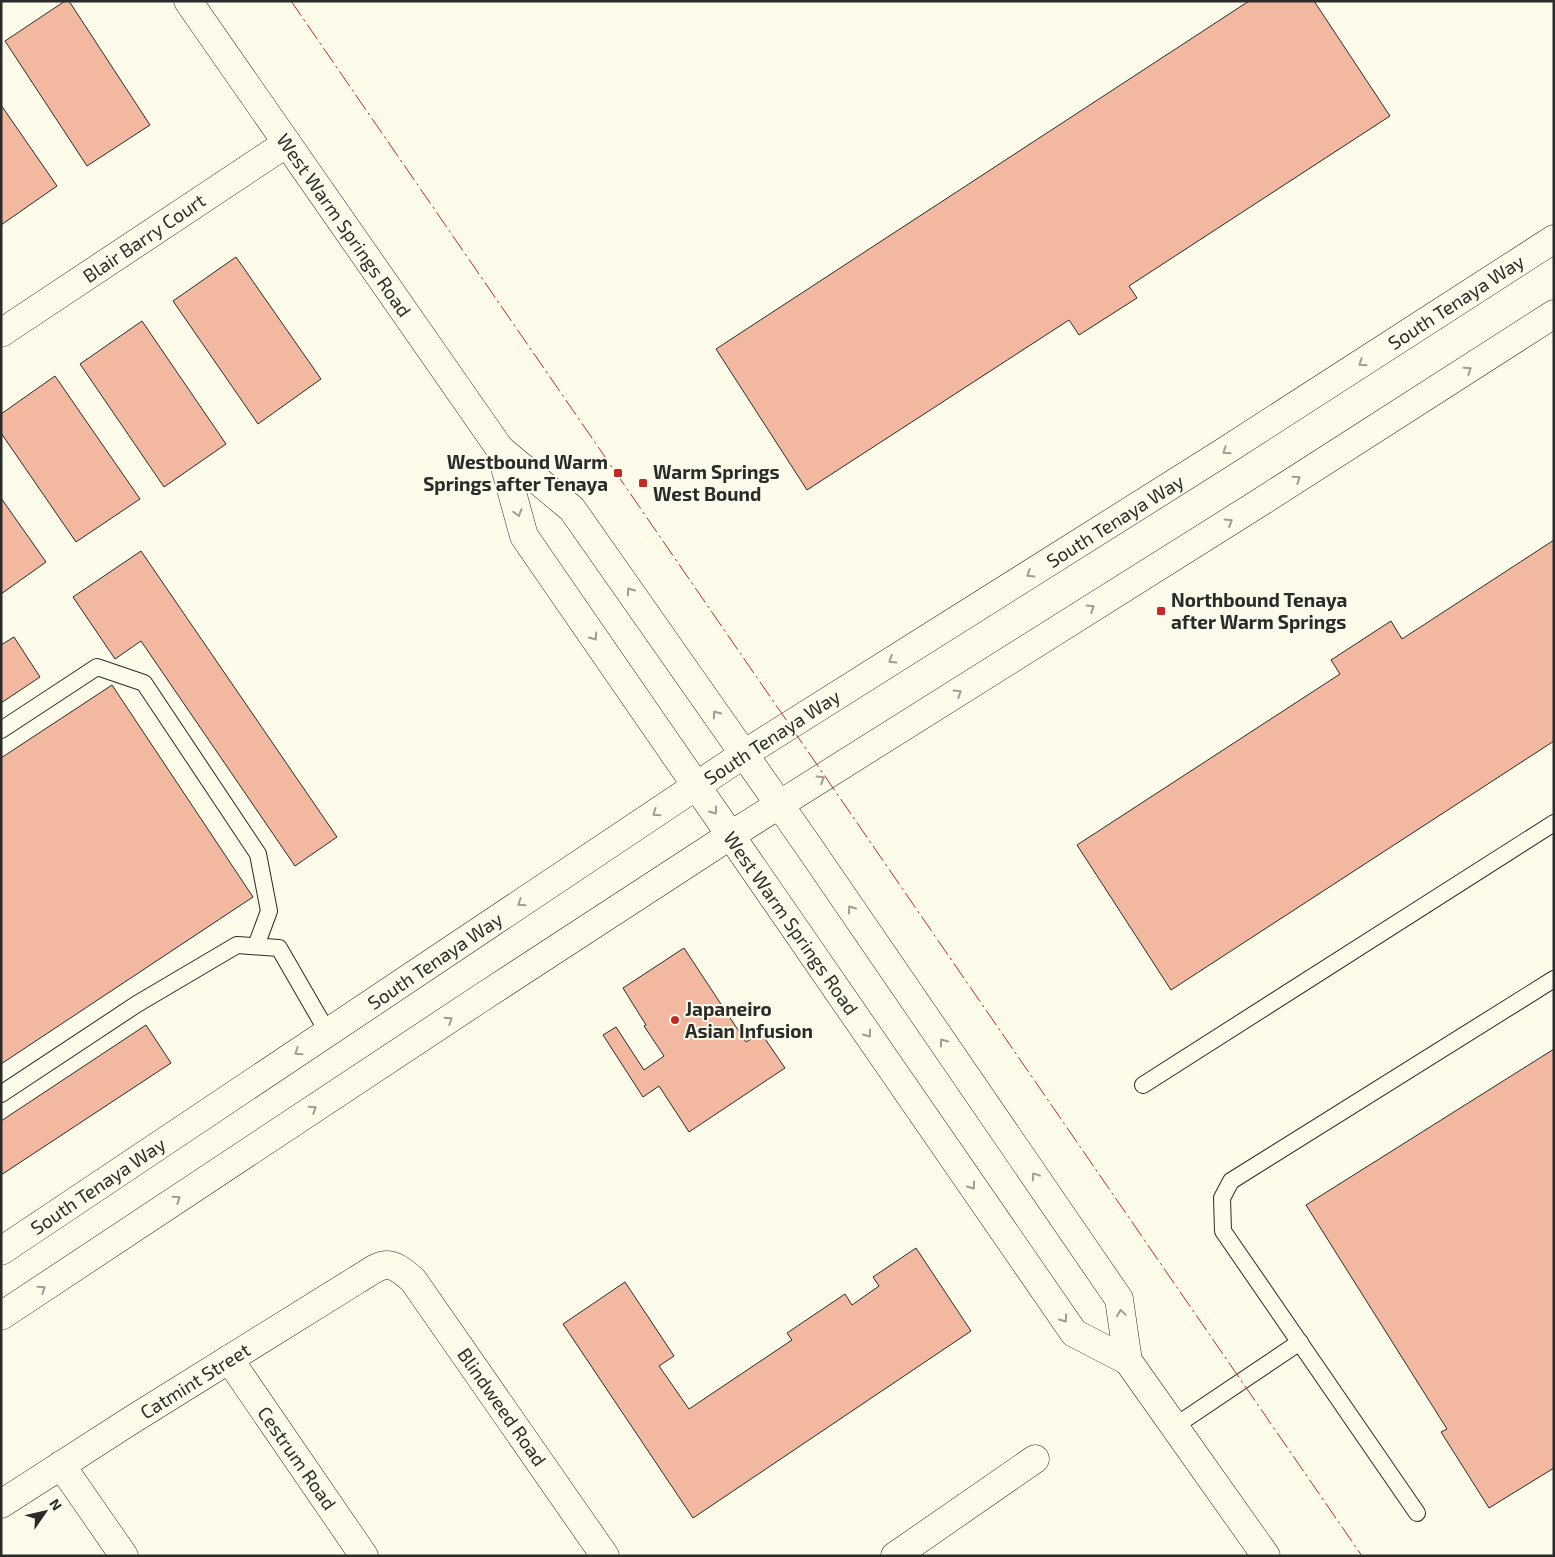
<svg xmlns="http://www.w3.org/2000/svg" width="1555" height="1557" viewBox="0 0 1555 1557" font-family="'Exo 2',sans-serif">
	<rect width="100%" height="100%" fill="#fdfbea"/>
	<g fill="#f2b8a0" stroke="#2b2b2b">
		<polygon points="65,1 69,1 150,125 87,166 5,41"/>
		<polygon points="1249,1 1314,1 1390,116 1129,286 1137,298 1079,335 1069,320 807,490 716,349"/>
		<polygon points="1,105 57,186 1,225"/>
		<polygon points="236,257 321,379 258,424 173,301"/>
		<polygon points="142,321 226,444 164,487 80,364"/>
		<polygon points="55,376 140,499 76,542 1,433 1,414"/>
		<polygon points="1,498 46,562 1,594"/>
		<polygon points="1554,540 1554,741 1171,990 1077,845 1340,674 1331,660 1391,621 1402,639"/>
		<polygon points="141,551 337,837 295,866 141,641 115,659 73,597"/>
		<polygon points="14,637 40,677 1,703 1,645"/>
		<polygon points="112,685 253,897 1,1064 1,758"/>
		<polygon points="684,948 746,1042 761,1033 785,1068 689,1132 659,1086 643,1097 603,1035 616,1027 644,1070 664,1056 644,1026 646,1025 623,988"/>
		<polygon points="146,1025 171,1063 1,1175 1,1121"/>
		<polygon points="1554,1049 1554,1468 1489,1508 1441,1432 1447,1429 1306,1205"/>
		<polygon points="916,1248 971,1331 693,1518 563,1324 625,1282 674,1356 659,1366 689,1409 792,1340 787,1333 845,1294 852,1305 879,1286 873,1277"/>
	</g>
	<g fill="none" stroke-linecap="round" stroke-linejoin="round">
		<g stroke="#2b2b2b" stroke-width="18">
			<g id="lane">
				<polyline points="1,730 97,667 144,683 258,854 269,911 256,946"/>
				<polyline points="1143,1085 1554,823"/>
				<polyline points="1,1094 137,1004 237,945 279,948 328,1033"/>
				<polyline points="1175,1426 1300,1342"/>
				<polyline points="1417,1513 1223,1231 1222,1198 1231,1181 1554,979"/>
			</g>
		</g>
		<g stroke="#2b2b2b" stroke-width="29">
			<g id="street">
				<polyline points="1,333 287,143"/>
				<polyline points="229,1359 364,1556"/>
				<polyline points="61,1465 124,1556"/>
				<path d="M1,1504L130,1421L355,1281C383,1264 386,1256 413,1280L605,1556"/>
				<polyline points="895,1556 1035,1459"/>
			</g>
		</g>
		<g stroke="#2b2b2b" stroke-width="29">
			<g id="secondary">
				<polyline points="188,1 500,449 572,509 807,844 1119,1299 1128,1361 1266,1556"/>
				<polyline points="500,449 524,536 566,597 1074,1333 1128,1361"/>
				<polyline points="1,1251 744,754 1222,453 1554,239"/>
				<polyline points="1,1316 481,998 731,835 1256,505 1554,314"/>
			</g>
		</g>
		<use href="#lane" stroke="#fdfbea" stroke-width="16"/>
		<use href="#street" stroke="#fdfbea" stroke-width="28"/>
		<use href="#secondary" stroke="#fdfbea" stroke-width="28"/>
		<polyline stroke="#c62828" stroke-width="1" stroke-dasharray="18 4 2.5 4" stroke-linecap="butt" points="291,1 1362,1556"/>
	</g>
	<defs><path id="oneway-chevron" d="M-2-3.5L2.5 0L-2 3.5" fill="none" stroke-width="1.6" stroke-linecap="round" stroke-linejoin="round" transform="scale(1.25)"/></defs>
	<g stroke="#9e9d94">
		<use href="#oneway-chevron" transform="translate(1362 363) rotate(147)"/>
		<use href="#oneway-chevron" transform="translate(1468 370) rotate(-33)"/>
		<use href="#oneway-chevron" transform="translate(1226 451) rotate(147)"/>
		<use href="#oneway-chevron" transform="translate(1297 479) rotate(-33)"/>
		<use href="#oneway-chevron" transform="translate(518 513) rotate(74)"/>
		<use href="#oneway-chevron" transform="translate(1229 522) rotate(-32)"/>
		<use href="#oneway-chevron" transform="translate(1030 574) rotate(148)"/>
		<use href="#oneway-chevron" transform="translate(630 591) rotate(-125)"/>
		<use href="#oneway-chevron" transform="translate(1091 608) rotate(-32)"/>
		<use href="#oneway-chevron" transform="translate(594 637) rotate(55)"/>
		<use href="#oneway-chevron" transform="translate(892 660) rotate(148)"/>
		<use href="#oneway-chevron" transform="translate(958 693) rotate(-32)"/>
		<use href="#oneway-chevron" transform="translate(716 714) rotate(-125)"/>
		<use href="#oneway-chevron" transform="translate(821 779) rotate(-32)"/>
		<use href="#oneway-chevron" transform="translate(714 811) rotate(55)"/>
		<use href="#oneway-chevron" transform="translate(656 813) rotate(146)"/>
		<use href="#oneway-chevron" transform="translate(521 903) rotate(146)"/>
		<use href="#oneway-chevron" transform="translate(851 909) rotate(-125)"/>
		<use href="#oneway-chevron" transform="translate(449 1020) rotate(-33)"/>
		<use href="#oneway-chevron" transform="translate(868 1034) rotate(55)"/>
		<use href="#oneway-chevron" transform="translate(943 1042) rotate(-125)"/>
		<use href="#oneway-chevron" transform="translate(298 1052) rotate(146)"/>
		<use href="#oneway-chevron" transform="translate(313 1109) rotate(-33)"/>
		<use href="#oneway-chevron" transform="translate(1035 1176) rotate(-124)"/>
		<use href="#oneway-chevron" transform="translate(972 1186) rotate(55)"/>
		<use href="#oneway-chevron" transform="translate(177 1199) rotate(-33)"/>
		<use href="#oneway-chevron" transform="translate(42 1289) rotate(-33)"/>
		<use href="#oneway-chevron" transform="translate(1121 1313) rotate(-98)"/>
		<use href="#oneway-chevron" transform="translate(1064 1319) rotate(55)"/>
	</g>
	<g fill="#c62828" stroke="#fdfbea" stroke-width="2">
		<rect x="613" y="468" width="10" height="10" rx="2.5"/>
		<rect x="638" y="478" width="10" height="10" rx="2.5"/>
		<rect x="1156" y="606" width="10" height="10" rx="2.5"/>
		<circle cx="675" cy="1020" r="5"/>
	</g>
	<g text-anchor="middle" stroke-width="4" stroke-linejoin="round" paint-order="stroke">
		<g font-size="19" fill="#2b2b2b" stroke="#fdfbea">
			<text transform="translate(344 225) rotate(55)" y="7">West Warm Springs Road</text>
			<text transform="translate(144 238) rotate(-34)" y="7">Blair Barry Court</text>
			<text transform="translate(1456 302) rotate(-33)" y="7">South Tenaya Way</text>
			<text transform="translate(1115 521) rotate(-32)" y="7">South Tenaya Way</text>
			<text transform="translate(772 737) rotate(-33)" y="7">South Tenaya Way</text>
			<text transform="translate(791 923) rotate(55)" y="7">West Warm Springs Road</text>
			<text transform="translate(435 961) rotate(-34)" y="7">South Tenaya Way</text>
			<text transform="translate(98 1186) rotate(-34)" y="7">South Tenaya Way</text>
			<text transform="translate(195 1381) rotate(-32)" y="7">Catmint Street</text>
			<text transform="translate(502 1407) rotate(55)" y="7">Blindweed Road</text>
			<text transform="translate(297 1458) rotate(55)" y="7">Cestrum Road</text>
		</g>
		<g font-size="19" font-weight="bold" fill="#2b2b2b" stroke="#fdfbea" text-anchor="start">
			<text x="608" y="469" text-anchor="end">Westbound Warm<tspan x="608" dy="22">Springs after Tenaya</tspan></text>
			<text x="653" y="479">Warm Springs<tspan x="653" dy="22">West Bound</tspan></text>
			<text x="1171" y="607">Northbound Tenaya<tspan x="1171" dy="22">after Warm Springs</tspan></text>
			<text x="685" y="1016">Japaneiro<tspan x="685" dy="22">Asian Infusion</tspan></text>
		</g>
	</g>
	<rect width="1555" height="1557" fill="none" stroke="#2b2b2b" stroke-width="5"/>
	<g transform="translate(45 1512) rotate(56)" stroke="#fdfbea" stroke-width="4" paint-order="stroke">
	<path d="M0-4L9 19L0 12L-9 19Z" fill="#2b2b2b"/>
	<text y="-8" font-size="14" font-weight="bold" text-anchor="middle" fill="#2b2b2b">N</text>
	</g>
</svg>
